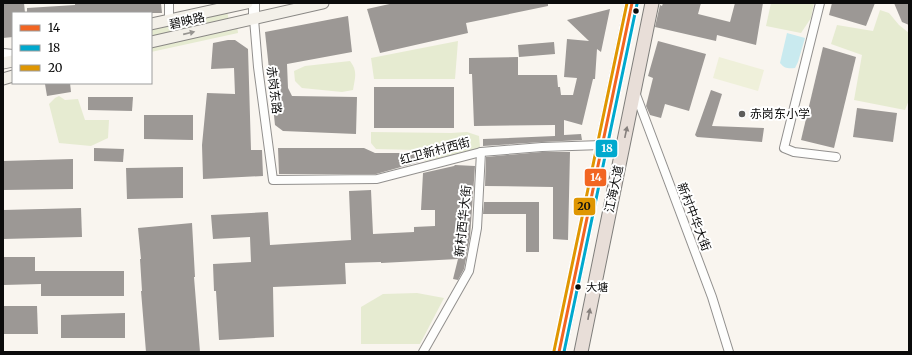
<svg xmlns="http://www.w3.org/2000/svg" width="912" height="355" viewBox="0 0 912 355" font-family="Merriweather,'Noto Sans SC',serif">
	<rect width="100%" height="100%" fill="#f9f5ef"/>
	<g fill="#e6ebd1">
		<polygon points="771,3 814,3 811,18 801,33 766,26"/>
		<polygon points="227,10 229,22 151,38 151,28"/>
		<polygon points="880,10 889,13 899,25 909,33 909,100 905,110 854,100 862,55 831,44 837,25 873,31"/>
		<polygon points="237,25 238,33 151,52 151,45"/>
		<polygon points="458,41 455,79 374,79 371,58"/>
		<path d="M350,61C358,71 355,78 353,90L342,92L302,88L295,81L294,71L305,66Z"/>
		<polygon points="59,96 65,100 78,99 85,120 109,120 108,138 91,146 59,143 49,104 55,98"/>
		<polygon points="371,132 451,133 467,132 479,136 480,147 470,153 424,161 418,150 376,149 371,143"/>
		<polygon points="417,293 444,298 420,344 361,344 361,307 383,294"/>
	</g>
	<polygon fill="#eff0da" points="719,57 764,70 758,91 713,78"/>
	<path fill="#c9eaef" d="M787,33L805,38L798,62L795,68C788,69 784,68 780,63Z"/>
	<g fill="#9c9895">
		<polygon points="3,3 24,3 25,13 13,13 13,37 3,38"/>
		<polygon points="75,3 161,3 162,13 27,13 27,8 75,5"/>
		<polygon points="394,3 548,3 548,6 466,23 468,33 380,53 367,9"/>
		<polygon points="663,3 701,3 698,14 730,22 735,3 763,3 756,45 717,35 716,41 655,27 660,5 662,6"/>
		<polygon points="832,3 875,3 866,26 829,15"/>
		<polygon points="894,3 909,3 909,25 902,22"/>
		<polygon points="610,9 601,52 597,49 595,79 593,79 582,125 564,120 564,135 581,134 582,140 542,142 483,146 483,139 555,136 555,125 474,126 472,74 469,74 469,58 518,57 518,75 557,75 558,87 560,87 561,95 573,95 577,78 564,77 567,39 589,41 567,20"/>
		<polygon points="348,16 352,52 287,64 288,88 292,96 357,97 356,134 283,131 275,125 265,32"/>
		<polygon points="228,40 235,40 248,49 251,150 262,150 263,176 203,179 202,145 207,93 235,94 234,68 211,69 213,43"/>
		<polygon points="658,41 706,54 689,111 665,104 661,118 650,115 646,106 653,78 648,76"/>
		<polygon points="554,42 555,54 519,57 518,45"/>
		<polygon points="823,47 856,57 834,148 801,140"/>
		<polygon points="70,83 71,92 47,96 45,84"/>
		<rect x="374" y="87" width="80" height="41"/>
		<polygon points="711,90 722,94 712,126 764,128 762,142 697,137 695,135"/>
		<polygon points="88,97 133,97 132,111 88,110"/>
		<polygon points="857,108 897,113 893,142 853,137"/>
		<polygon points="144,115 193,115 193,140 144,139"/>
		<polygon points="94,148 124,149 123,162 94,161"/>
		<polygon points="278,148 364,148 375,153 417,153 419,162 376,174 279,174"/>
		<polygon points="542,152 570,152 568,240 553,239 553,187 485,186 486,157"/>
		<polygon points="73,159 73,189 3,190 3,161"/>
		<polygon points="455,165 475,166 470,237 464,269 458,280 453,279 458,259 381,263 381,262 345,263 346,284 273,287 274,337 219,340 216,291 214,291 213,264 251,262 250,237 213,239 211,215 268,212 270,245 351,240 349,191 371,190 373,234 414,232 414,227 435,226 435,210 421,210 423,173 454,166"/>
		<polygon points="183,167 183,198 127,199 126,168"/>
		<polygon points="484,202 539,202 539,252 526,252 526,214 483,214"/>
		<polygon points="81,208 82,237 3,239 3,210"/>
		<polygon points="192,223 195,277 194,277 200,352 146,352 141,291 142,291 140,259 141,259 138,228"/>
		<polygon points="3,257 35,257 35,271 124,271 124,296 41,296 41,284 3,285"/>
		<polygon points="3,306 37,306 38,334 3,334"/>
		<polygon points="125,313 125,338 61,338 61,315"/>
	</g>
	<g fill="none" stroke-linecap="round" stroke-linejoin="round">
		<g stroke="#92908e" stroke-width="10">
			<g id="minor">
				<polyline points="169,3 169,20"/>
				<polyline points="820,3 784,148 794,152 836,157"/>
				<polyline points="254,19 258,67 273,180 377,179 481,152 542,147 602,145"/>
				<polyline points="635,92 712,297 729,352"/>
				<polyline points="423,352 469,271 477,228 481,152"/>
			</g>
		</g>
		<g stroke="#92908e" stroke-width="12">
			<g id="tertiary">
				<polyline points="254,19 254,3"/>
				<polyline points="3,54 13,55"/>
			</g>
		</g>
		<g stroke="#898784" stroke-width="13">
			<g id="secondary">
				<polyline points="151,24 247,3"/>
				<polyline points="151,42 323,3"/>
				<polyline points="3,63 13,61"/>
				<polyline points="3,79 13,76"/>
			</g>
		</g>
		<g stroke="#7f7e7b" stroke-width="15">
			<g id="trunk">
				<polyline points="559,352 632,3"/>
				<polyline points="581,352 652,3"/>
			</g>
		</g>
		<use href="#minor" stroke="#fefefd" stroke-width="8"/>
		<use href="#tertiary" stroke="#fefefd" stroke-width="10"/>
		<use href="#secondary" stroke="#f3f0e9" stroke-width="11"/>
		<use href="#trunk" stroke="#e8ded8" stroke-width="13"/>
		<g stroke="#fff" stroke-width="6">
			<polyline id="bus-1" points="559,352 632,3"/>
		</g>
		<g stroke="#fff" stroke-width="6">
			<polyline id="bus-2" points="564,352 637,4"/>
		</g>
		<g stroke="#fff" stroke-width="6">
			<polyline id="bus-3" points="554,351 627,3"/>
		</g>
		<use href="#bus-1" stroke="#f26522" stroke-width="3"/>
		<use href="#bus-2" stroke="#00a9ce" stroke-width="3"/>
		<use href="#bus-3" stroke="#df9601" stroke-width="3"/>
	</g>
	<defs><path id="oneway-solid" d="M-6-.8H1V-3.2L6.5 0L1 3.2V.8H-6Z"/></defs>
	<use fill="#969490" href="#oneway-solid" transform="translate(189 33) rotate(-13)"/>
	<g fill="#857f7c">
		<use href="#oneway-solid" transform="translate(626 132) rotate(-78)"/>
		<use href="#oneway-solid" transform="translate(589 314) rotate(-79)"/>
	</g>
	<g fill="#0b0b0b" stroke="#fff" stroke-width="1.5">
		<circle cx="636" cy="11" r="3.5"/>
		<circle cx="578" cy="287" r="3.5"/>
	</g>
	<circle fill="#5e5d5b" stroke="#fff" stroke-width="1.5" cx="742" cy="114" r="4"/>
	<g text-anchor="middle" stroke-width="4" stroke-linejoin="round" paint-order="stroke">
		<g font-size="11" fill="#0b0b0b" stroke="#fff" text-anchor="start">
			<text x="586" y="291">大塘</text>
		</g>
		<g font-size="12" fill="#0b0b0b" stroke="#fff">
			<text transform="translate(187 21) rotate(-13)" y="4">碧映路</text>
			<text transform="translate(274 90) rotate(83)" y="4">赤岗东路</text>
			<text transform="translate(435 151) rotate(-15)" y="4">红卫新村西街</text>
			<text transform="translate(614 189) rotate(-78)" y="4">江海大道</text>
			<text transform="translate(694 217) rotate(69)" y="4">新村中华大街</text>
			<text transform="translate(463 221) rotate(-84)" y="4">新村西华大街</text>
		</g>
		<g font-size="12" fill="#0b0b0b" stroke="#fff" text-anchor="start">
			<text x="750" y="118">赤岗东小学</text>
		</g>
	</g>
	<g stroke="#fff" stroke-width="1.5">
		<rect x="595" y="139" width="23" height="19" rx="4" fill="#00a9ce"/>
		<rect x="584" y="168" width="23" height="19" rx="4" fill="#f26522"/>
		<rect x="573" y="197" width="23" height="19" rx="4" fill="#df9601"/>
	</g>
	<g font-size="11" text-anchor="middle" font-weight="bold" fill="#fff">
		<text x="607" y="152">18</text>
		<text x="596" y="181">14</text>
	</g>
	<g font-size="11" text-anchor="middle" font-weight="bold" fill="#111">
		<text x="584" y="210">20</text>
	</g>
	<rect width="912" height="355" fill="none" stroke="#0b0b0b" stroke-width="8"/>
	<rect x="12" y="12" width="140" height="72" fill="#ffffff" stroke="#9d9d9d"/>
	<rect x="20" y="25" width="20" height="6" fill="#f26522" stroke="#9d9d9d"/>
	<text x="48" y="32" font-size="12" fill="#0b0b0b">14</text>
	<rect x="20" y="45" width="20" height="6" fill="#00a9ce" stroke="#9d9d9d"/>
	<text x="48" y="52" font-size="12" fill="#0b0b0b">18</text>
	<rect x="20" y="65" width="20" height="6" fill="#df9601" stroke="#9d9d9d"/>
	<text x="48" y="72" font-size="12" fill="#0b0b0b">20</text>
</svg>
